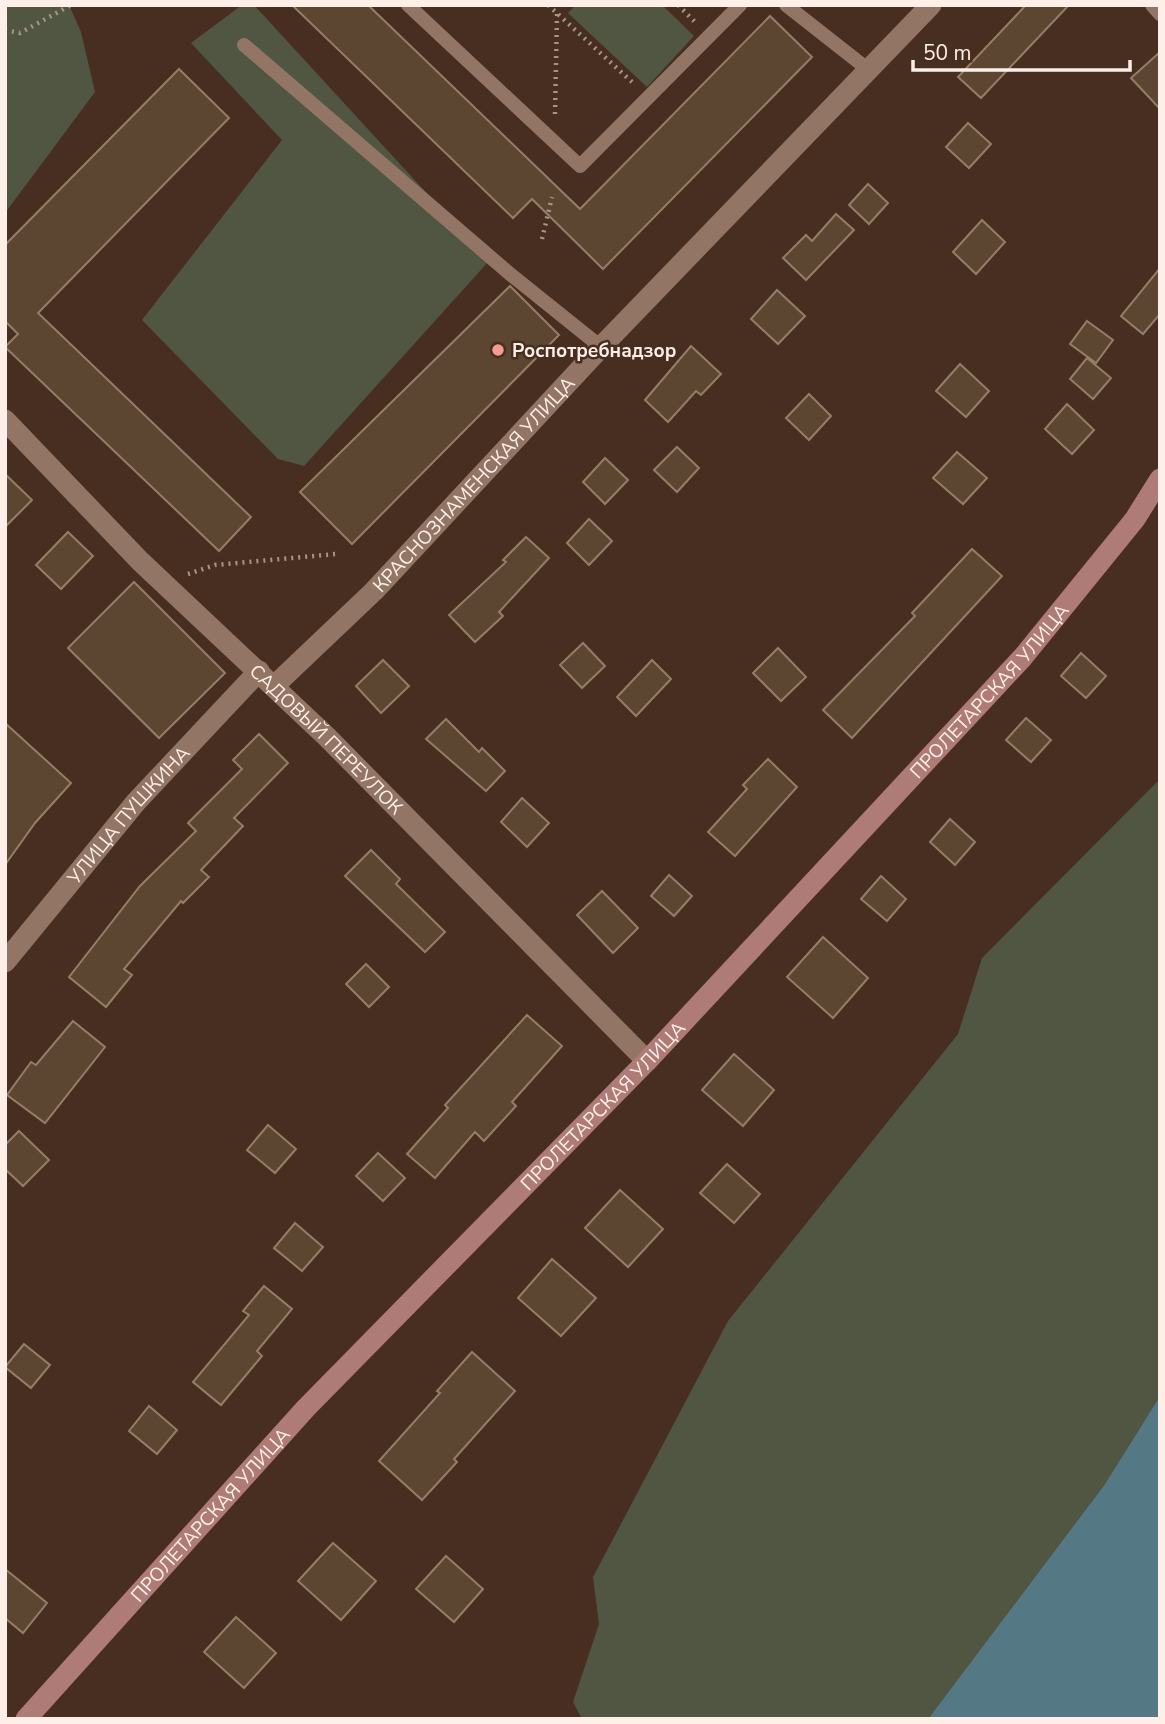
<svg xmlns="http://www.w3.org/2000/svg" width="1165" height="1724" viewBox="0 0 1165 1724" font-family="'Nunito Sans',sans-serif">
	<rect width="100%" height="100%" fill="#482e20"/>
	<g fill="#505642">
		<polygon points="5,5 69,5 81,32 95,92 5,213"/>
		<polygon points="242,5 254,5 489,261 304,466 278,459 142,320 282,140 191,43"/>
		<polygon points="576,5 662,5 694,36 647,87 568,13"/>
		<polygon points="1160,779 1160,1396 1105,1484 928,1719 582,1719 573,1702 599,1624 593,1577 728,1321 958,1034 982,958"/>
	</g>
	<polygon fill="#547985" points="1160,1396 1160,1719 928,1719 1105,1484"/>
	<g fill="#5c4632" stroke="#957d66" stroke-width="2">
		<polygon points="292,5 368,5 580,209 770,16 812,57 603,269 532,199 513,218"/>
		<polygon points="1026,5 1069,5 981,98 958,77"/>
		<polygon points="1160,52 1160,109 1131,78"/>
		<polygon points="179,69 229,118 38,313 251,517 219,551 5,347 18,334 5,321 5,245"/>
		<polygon points="968,123 991,144 969,168 946,147"/>
		<polygon points="868,184 888,203 869,224 849,205"/>
		<polygon points="836,214 854,230 806,280 783,258 806,235 812,241"/>
		<polygon points="982,220 1005,242 976,274 953,252"/>
		<polygon points="1160,268 1160,314 1143,334 1121,316"/>
		<polygon points="510,286 559,335 352,544 300,492"/>
		<polygon points="777,290 805,316 778,344 751,319"/>
		<polygon points="1087,321 1113,340 1096,363 1070,344"/>
		<polygon points="691,346 721,374 701,395 696,391 668,422 645,400"/>
		<polygon points="1087,358 1111,378 1093,399 1070,379"/>
		<polygon points="960,364 989,391 966,417 936,391"/>
		<polygon points="809,394 831,416 809,440 786,418"/>
		<polygon points="1067,404 1094,430 1072,454 1045,429"/>
		<polygon points="677,447 699,468 677,492 654,470"/>
		<polygon points="957,452 987,478 963,504 933,478"/>
		<polygon points="605,458 628,480 605,504 583,482"/>
		<polygon points="5,474 32,500 5,527"/>
		<polygon points="589,519 612,541 589,565 567,543"/>
		<polygon points="68,532 93,556 61,589 36,565"/>
		<polygon points="526,537 549,558 499,612 503,616 475,642 449,615 506,562 503,560"/>
		<polygon points="972,549 1002,576 852,738 823,710 915,616 912,613"/>
		<polygon points="134,582 225,673 159,738 68,648"/>
		<polygon points="583,643 605,666 582,688 560,665"/>
		<polygon points="778,648 806,677 781,701 753,673"/>
		<polygon points="1081,653 1106,676 1086,698 1061,676"/>
		<polygon points="383,660 409,686 381,713 356,686"/>
		<polygon points="652,660 671,679 636,716 617,697"/>
		<polygon points="1026,718 1051,740 1031,762 1006,740"/>
		<polygon points="446,719 479,752 482,748 505,771 486,791 426,739"/>
		<polygon points="5,723 71,783 35,823 5,865"/>
		<polygon points="259,734 288,763 234,818 243,826 201,870 209,877 183,903 181,901 124,969 132,975 106,1007 69,977 140,886 196,831 188,823 242,769 233,760"/>
		<polygon points="768,759 797,787 735,856 708,832 747,789 743,785"/>
		<polygon points="522,798 549,823 527,847 501,822"/>
		<polygon points="950,819 975,842 955,865 930,842"/>
		<polygon points="371,850 400,879 396,884 445,932 425,952 345,876"/>
		<polygon points="669,875 692,896 674,916 651,896"/>
		<polygon points="881,876 906,899 887,921 861,899"/>
		<polygon points="602,891 638,928 613,953 577,915"/>
		<polygon points="823,937 868,978 833,1018 787,977"/>
		<polygon points="366,964 389,987 369,1007 346,984"/>
		<polygon points="527,1015 562,1046 512,1102 516,1106 484,1141 475,1132 435,1178 407,1154 448,1108 445,1105"/>
		<polygon points="73,1021 105,1047 45,1123 7,1095 31,1062 36,1065"/>
		<polygon points="734,1054 774,1090 743,1126 702,1090"/>
		<polygon points="268,1125 296,1149 275,1173 247,1150"/>
		<polygon points="19,1131 49,1160 23,1186 5,1169 5,1145"/>
		<polygon points="378,1153 405,1178 383,1201 356,1176"/>
		<polygon points="727,1164 760,1194 734,1223 700,1193"/>
		<polygon points="620,1190 663,1229 628,1267 585,1228"/>
		<polygon points="295,1223 323,1247 302,1271 274,1248"/>
		<polygon points="552,1259 596,1298 561,1336 518,1298"/>
		<polygon points="264,1286 292,1309 257,1351 262,1356 221,1405 193,1382 249,1315 243,1311"/>
		<polygon points="24,1344 50,1365 31,1388 5,1367"/>
		<polygon points="472,1352 515,1391 454,1459 457,1462 422,1500 379,1461 440,1393 437,1391"/>
		<polygon points="149,1406 177,1430 157,1454 129,1431"/>
		<polygon points="333,1543 376,1581 341,1620 298,1581"/>
		<polygon points="446,1556 483,1589 454,1622 416,1589"/>
		<polygon points="5,1569 47,1603 23,1633 5,1618"/>
		<polygon points="236,1617 276,1653 244,1688 204,1652"/>
	</g>
	<g fill="none" stroke-linecap="round" stroke-linejoin="round">
		<g stroke="#a79489" stroke-width="4.5" stroke-dasharray="2 5" stroke-linecap="butt">
			<polyline points="548,5 632,82"/>
			<polyline points="678,5 695,22"/>
			<polyline points="5,30 20,33 71,5"/>
			<polyline points="555,114 557,14"/>
			<polyline points="542,239 552,197"/>
			<polyline points="188,574 215,565 336,554"/>
		</g>
		<g stroke="#937565" stroke-width="14">
			<polyline points="408,5 580,166 740,5"/>
			<polyline points="786,5 870,71"/>
			<polyline points="1152,5 1160,14"/>
			<polyline points="244,45 510,274 601,347"/>
		</g>
		<g stroke="#937565" stroke-width="21">
			<path id="s1" d="M5,420L140,561L327,737L647,1061"/>
			<path id="s2" d="M274,686L374,591L601,347L931,5"/>
			<path id="s3" d="M5,962L136,802L259,671"/>
		</g>
		<path stroke="#ae7b76" stroke-width="21" id="s4" d="M26,1719L306,1408L647,1061L1023,657L1135,519L1160,479"/>
	</g>
	<circle fill="#f59c91" stroke="#482e20" stroke-width="2.5" cx="498" cy="350" r="7"/>
	<g text-anchor="middle" stroke-width="5" stroke-linejoin="round" paint-order="stroke">
		<g font-size="19" font-weight="bold" fill="#fef0e9" stroke="#482e20" text-anchor="start">
			<text x="512" y="357">Роспотребнадзор</text>
		</g>
		<g font-size="19" fill="#fef0e9" stroke="#482e20">
			<text dy="7" stroke="none"><textPath href="#s2" startOffset="284">КРАСНОЗНАМЕНСКАЯ УЛИЦА</textPath></text>
			<text dy="7" stroke="none"><textPath href="#s4" startOffset="1409">ПРОЛЕТАРСКАЯ УЛИЦА</textPath></text>
			<text dy="7" stroke="none"><textPath href="#s1" startOffset="453">САДОВЫЙ ПЕРЕУЛОК</textPath></text>
			<text dy="7" stroke="none"><textPath href="#s3" startOffset="192">УЛИЦА ПУШКИНА</textPath></text>
			<text dy="7" stroke="none"><textPath href="#s4" startOffset="842">ПРОЛЕТАРСКАЯ УЛИЦА</textPath></text>
			<text dy="7" stroke="none"><textPath href="#s4" startOffset="275">ПРОЛЕТАРСКАЯ УЛИЦА</textPath></text>
		</g>
	</g>
	<rect width="1165" height="1724" fill="none" stroke="#fef0e9" stroke-width="14"/>
	<path d="M913 60v10h217v-10" fill="none" stroke="#fef0e9" stroke-width="3.5"/>
	<text x="923" y="60" font-size="21" fill="#fef0e9" stroke="#482e20" stroke-width="5" paint-order="stroke">50 m</text>
</svg>
